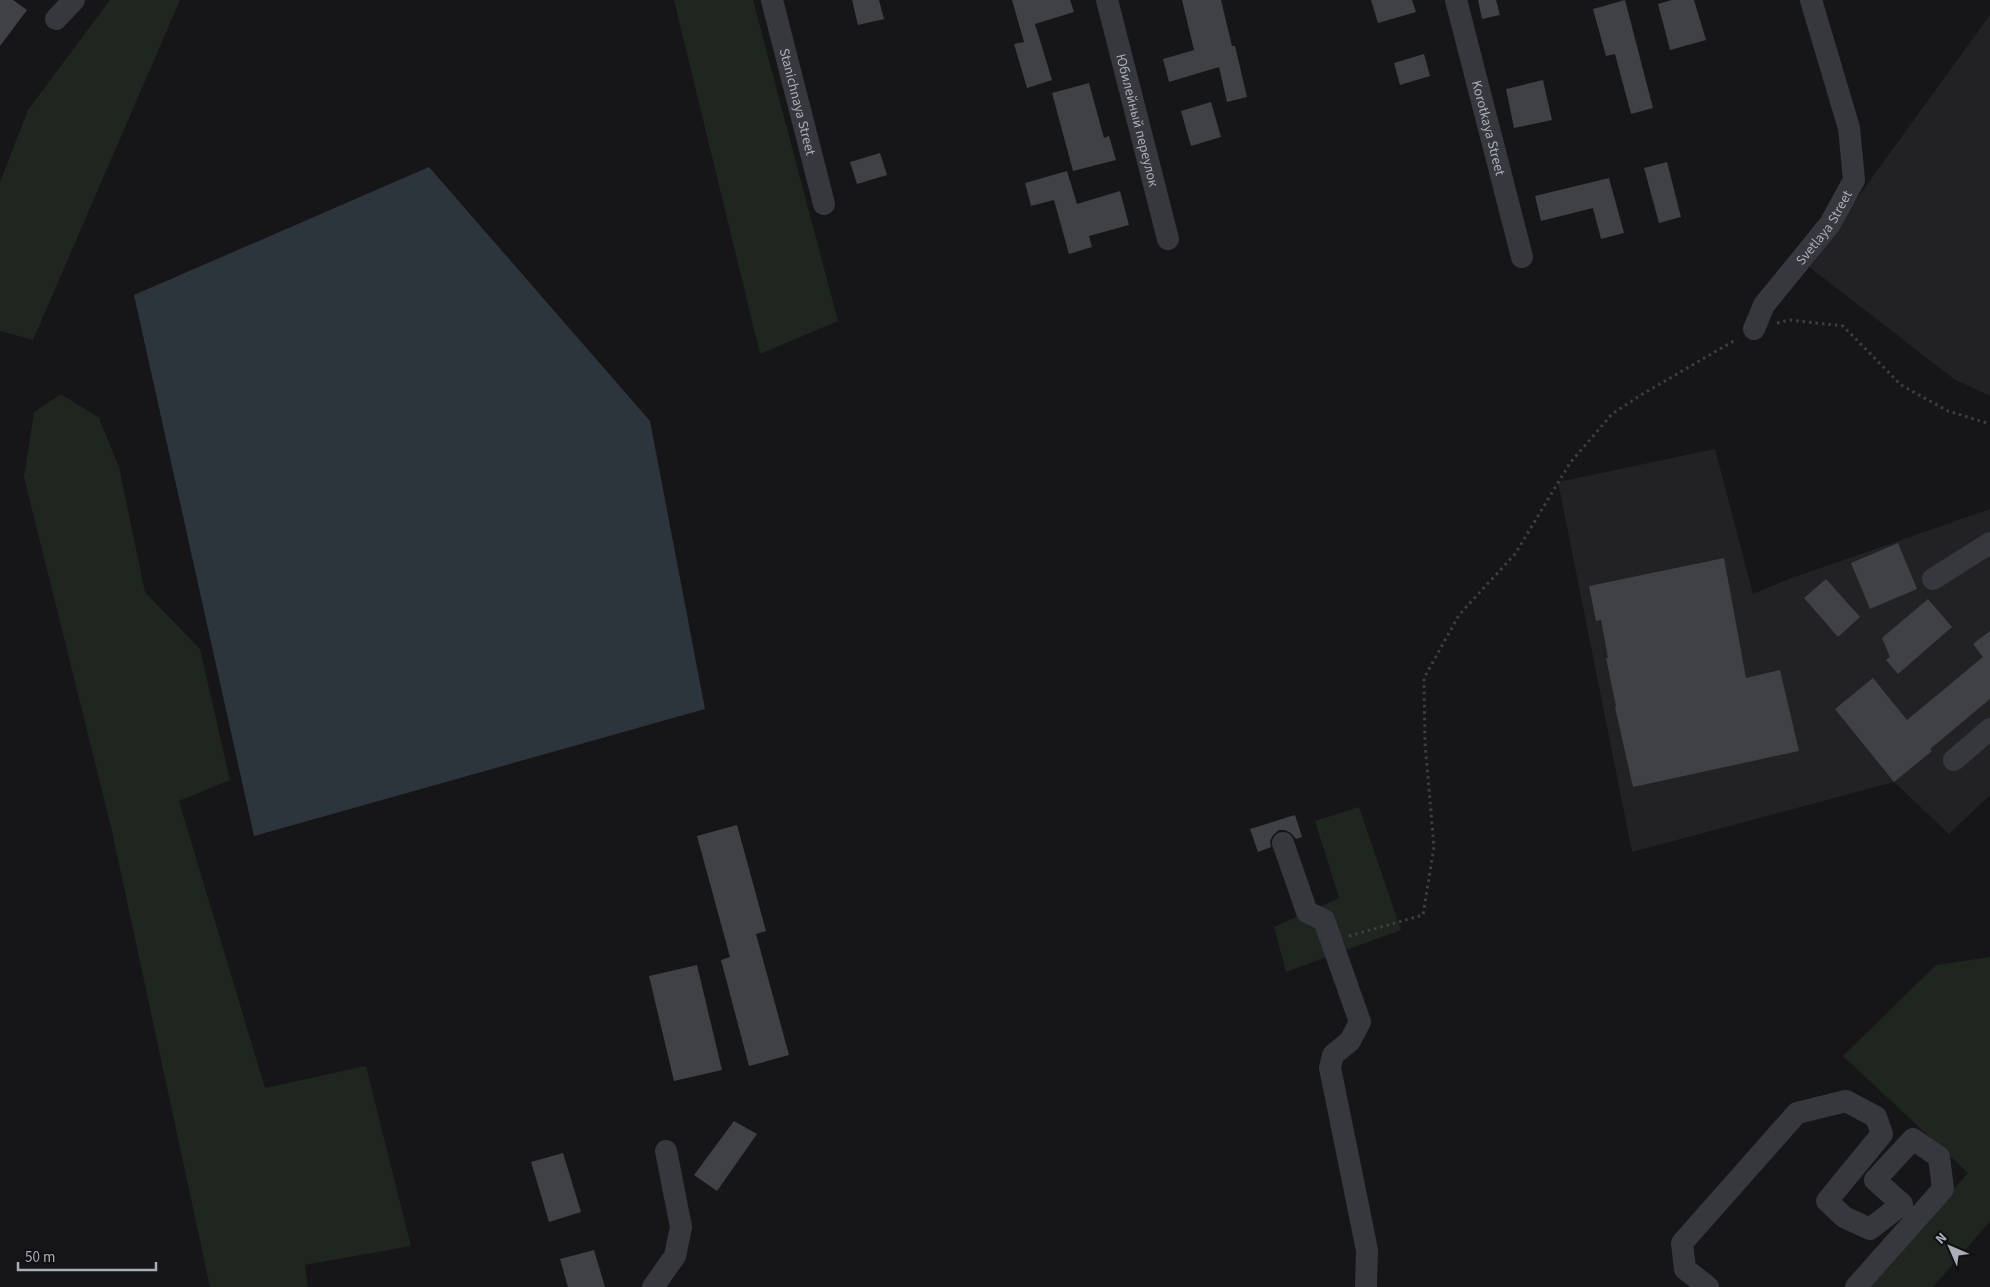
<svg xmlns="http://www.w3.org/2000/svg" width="1990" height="1287" viewBox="0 0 1990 1287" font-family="'Source Sans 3',sans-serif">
	<rect width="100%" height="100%" fill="#161618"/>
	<g fill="#222225">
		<polygon points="1990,15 1990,396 1954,379 1808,266"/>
		<polygon points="1715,449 1753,594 1789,579 1990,509 1990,795 1949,834 1894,782 1632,852 1558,482"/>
	</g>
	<g fill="#1e261f">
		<polygon points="110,0 180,0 33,340 0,331 0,182 28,110"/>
		<polygon points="674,0 753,0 838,321 760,354"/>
		<polygon points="61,394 99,418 119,467 145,592 200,649 230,780 179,801 265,1088 366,1066 411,1246 305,1265 308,1287 210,1287 111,827 24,477 34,412"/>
		<polygon points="1359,807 1401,930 1286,972 1274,927 1339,898 1315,821"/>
		<polygon points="1990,957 1990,1221 1933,1287 1867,1287 1968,1173 1843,1056 1936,965"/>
	</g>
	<polygon fill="#2c353c" points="429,167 650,421 705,709 254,836 134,295"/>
	<g fill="#404145">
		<polygon points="0,0 13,0 27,10 0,46"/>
		<polygon points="852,0 879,0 884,19 858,25"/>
		<polygon points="1012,0 1070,0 1074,12 1035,24 1052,80 1027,88 1014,44 1024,42"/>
		<polygon points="1182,0 1221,0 1232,46 1235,46 1247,97 1227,102 1219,67 1169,82 1163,59 1194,50"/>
		<polygon points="1371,0 1412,0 1416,12 1378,23"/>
		<polygon points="1478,0 1496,0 1500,15 1482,19"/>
		<polygon points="1625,0 1653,108 1631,114 1615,54 1606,56 1593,9"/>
		<polygon points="1672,0 1694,0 1706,40 1670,50 1658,4"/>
		<polygon points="1424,54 1430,76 1400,85 1394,63"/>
		<polygon points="1543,80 1552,120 1514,128 1506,89"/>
		<polygon points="1089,83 1104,138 1109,136 1116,160 1073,171 1052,93"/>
		<polygon points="1211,102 1221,137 1191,146 1181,111"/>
		<polygon points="880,153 887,175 857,184 850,162"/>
		<polygon points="1667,162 1681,217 1659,223 1644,168"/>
		<polygon points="1067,171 1077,204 1120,191 1129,225 1089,236 1092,247 1069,254 1054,200 1031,206 1025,183"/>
		<polygon points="1609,178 1624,233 1601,239 1593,208 1541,221 1535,196"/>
		<polygon points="1898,543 1917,589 1870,609 1851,563"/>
		<polygon points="1724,558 1746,678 1780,670 1799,751 1633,787 1615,707 1616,706 1606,658 1608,658 1601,620 1596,621 1589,586"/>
		<polygon points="1826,579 1860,617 1838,637 1804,598"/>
		<polygon points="1928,599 1952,627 1898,674 1886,660 1890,657 1882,638"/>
		<polygon points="1990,631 1990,699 1930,749 1932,751 1894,782 1835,709 1873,678 1907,720 1983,657 1973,644"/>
		<polygon points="1295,815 1302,837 1296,839 1291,833 1285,830 1279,830 1273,835 1270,841 1271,847 1258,852 1250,829"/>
		<polygon points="737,825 766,931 756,934 789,1055 749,1066 721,960 730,957 697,836"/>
		<polygon points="697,965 722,1070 674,1081 649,976"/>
		<polygon points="734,1121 757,1134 717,1191 694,1175"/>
		<polygon points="563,1153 581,1212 549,1222 531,1162"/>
		<polygon points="594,1250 605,1287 568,1287 560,1259"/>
	</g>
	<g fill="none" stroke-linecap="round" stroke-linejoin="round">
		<g stroke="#3d3f44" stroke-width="3" stroke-dasharray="2.5 4" stroke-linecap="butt">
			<polyline points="1777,323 1790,320 1843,326 1901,385 1948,411 1990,424"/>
			<polyline points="1349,936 1423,915 1434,847 1425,743 1424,678 1459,615 1515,554 1570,463 1612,414 1641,395 1737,339"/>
		</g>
		<g stroke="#37383d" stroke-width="22">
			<path id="s1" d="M772,0L824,204"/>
			<path id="s2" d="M1107,0L1168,239"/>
			<path id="s3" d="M1456,0L1522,257"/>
			<polyline points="56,19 74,0"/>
			<path id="s4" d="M1754,329L1764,305L1830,224L1854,180L1849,128L1811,0"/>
			<polyline points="1933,579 1990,543"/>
			<polyline points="1954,760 1990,729"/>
			<polyline points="1283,843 1307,912 1324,920 1360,1022 1350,1041 1333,1055 1330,1068 1367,1250 1366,1287"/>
			<polyline points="653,1287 675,1256 681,1227 666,1151"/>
			<polyline points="1708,1287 1685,1269 1682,1243 1797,1113 1846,1101 1876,1117 1882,1134 1827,1201 1844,1217 1870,1229 1902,1204 1875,1180 1913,1139 1939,1157 1943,1189 1856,1287"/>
		</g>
	</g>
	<g text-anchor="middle" stroke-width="4" stroke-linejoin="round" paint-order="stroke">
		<g font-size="14" fill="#a8adb8" stroke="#111113">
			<text dy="5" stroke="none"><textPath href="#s1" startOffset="105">Stanichnaya Street</textPath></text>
			<text dy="5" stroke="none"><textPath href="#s2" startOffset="124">Юбилейный переулок</textPath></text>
			<text dy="5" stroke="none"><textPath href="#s3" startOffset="132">Korotkaya Street</textPath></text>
			<text dy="5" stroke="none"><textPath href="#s4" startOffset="124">Svetlaya Street</textPath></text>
		</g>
	</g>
	<g transform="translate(1950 1247) rotate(315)" stroke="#111113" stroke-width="4" paint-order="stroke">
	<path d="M0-4L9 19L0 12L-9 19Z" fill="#a8adb8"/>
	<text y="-8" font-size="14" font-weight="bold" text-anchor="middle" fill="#a8adb8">N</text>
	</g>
	<path d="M18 1262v8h138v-8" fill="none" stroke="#a8adb8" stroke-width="2.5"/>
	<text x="25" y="1262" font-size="15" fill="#a8adb8" stroke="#111113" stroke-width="4" paint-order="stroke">50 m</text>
</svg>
